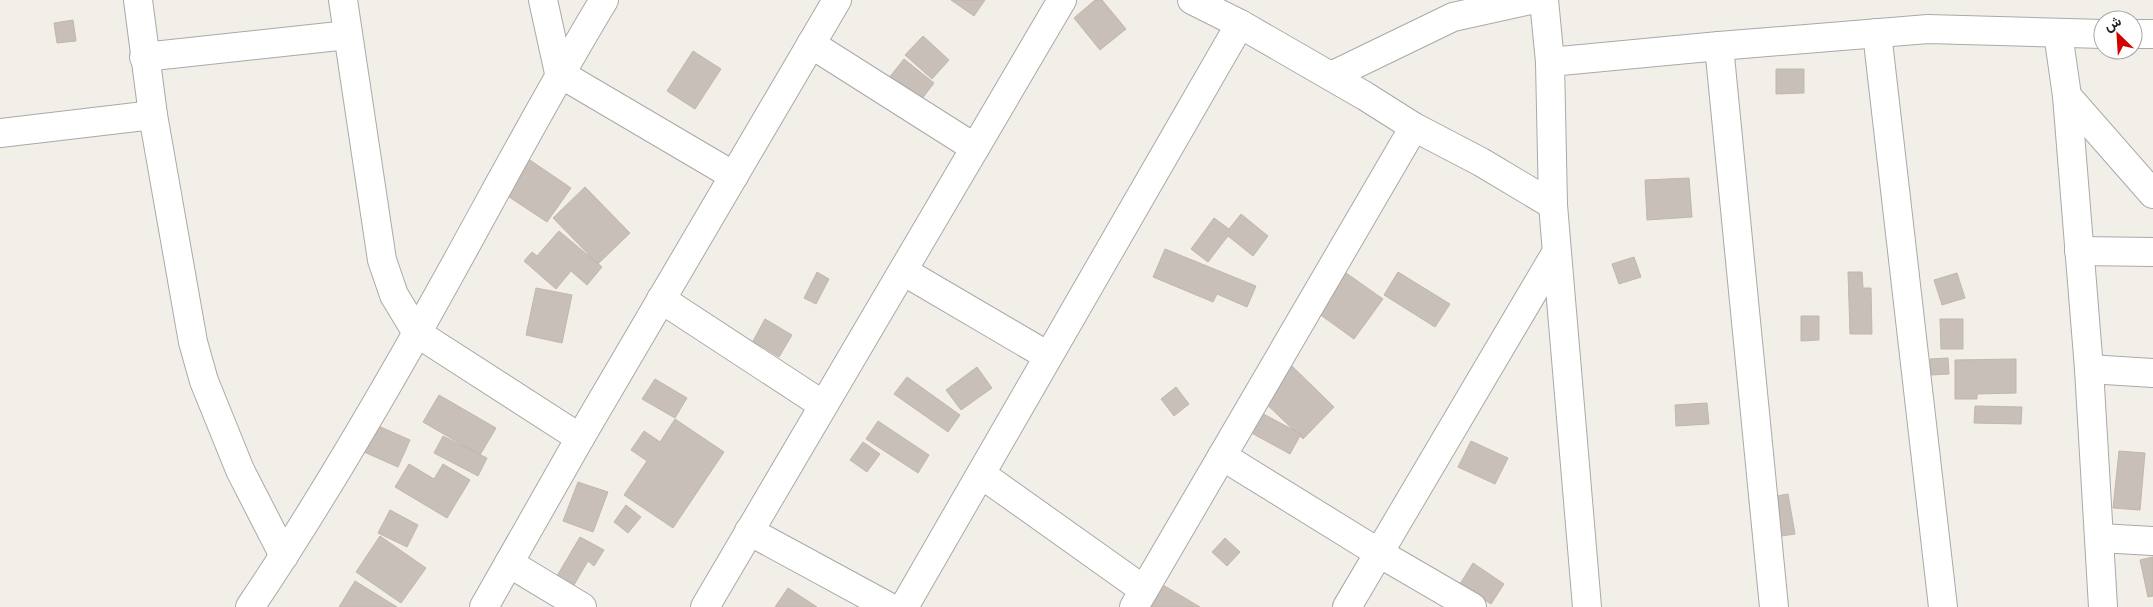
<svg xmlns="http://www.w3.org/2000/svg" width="2153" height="607" viewBox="0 0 2153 607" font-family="'IBM Plex Sans',Vazirmatn,sans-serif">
	<rect width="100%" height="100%" fill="#f2efe9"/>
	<g fill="#c7bfb8" stroke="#c4b6ab">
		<polygon points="951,0 985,0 974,16"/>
		<polygon points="1095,0 1102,0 1126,29 1100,50 1074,18"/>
		<polygon points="73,20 76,41 57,43 54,23"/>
		<polygon points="923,36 949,60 932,79 905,55"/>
		<polygon points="693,51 721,69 695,109 667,91"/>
		<polygon points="904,59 934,83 918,104 888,79"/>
		<polygon points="1776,69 1804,69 1804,93 1776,94"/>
		<polygon points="527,158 571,188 547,222 503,193"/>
		<polygon points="1689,178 1692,217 1647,220 1645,180"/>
		<polygon points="585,187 630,233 598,264 553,218"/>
		<polygon points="1241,214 1268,236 1253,256 1228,236 1208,262 1191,249 1214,218 1229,229"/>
		<polygon points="559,231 602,267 587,285 571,271 556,289 524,261 532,252 537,256"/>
		<polygon points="1165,249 1256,286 1247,307 1217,294 1213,302 1153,277"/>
		<polygon points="1634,257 1641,277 1619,284 1612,264"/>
		<polygon points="1332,263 1383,299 1354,339 1304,303"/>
		<polygon points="817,272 829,279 816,304 804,298"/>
		<polygon points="1398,272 1450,304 1435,327 1384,295"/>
		<polygon points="1848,272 1862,272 1863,288 1871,288 1872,334 1850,334"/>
		<polygon points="1957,273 1965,298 1942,305 1934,280"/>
		<polygon points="536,288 572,295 562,343 526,335"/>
		<polygon points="1801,316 1819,316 1819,340 1801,341"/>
		<polygon points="765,319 792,335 779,357 753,341"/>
		<polygon points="1940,319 1963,319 1963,349 1941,349"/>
		<polygon points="1948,358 1949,374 1931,375 1930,359"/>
		<polygon points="2016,359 2016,393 1977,394 1977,399 1955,399 1955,360"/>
		<polygon points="1291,365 1334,407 1303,439 1259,397"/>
		<polygon points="977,367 992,388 961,410 946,390"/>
		<polygon points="907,377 960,415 948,432 894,394"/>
		<polygon points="655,379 687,398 675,418 642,399"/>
		<polygon points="1176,387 1189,404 1174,416 1161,399"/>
		<polygon points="439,395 496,428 480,455 423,422"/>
		<polygon points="1707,403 1709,424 1676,426 1675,405"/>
		<polygon points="1975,406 2022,407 2021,424 1974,423"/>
		<polygon points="1256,410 1301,434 1290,454 1246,430"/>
		<polygon points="675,419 724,452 673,528 624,495 647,461 631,450 644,431 660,442"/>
		<polygon points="878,421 929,455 918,473 866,439"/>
		<polygon points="376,425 410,440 398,467 364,452"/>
		<polygon points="443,436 487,458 478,476 434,453"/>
		<polygon points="1471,441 1508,458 1495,484 1458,467"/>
		<polygon points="863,442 880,454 867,472 850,460"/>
		<polygon points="2119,451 2145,453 2140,510 2113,508"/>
		<polygon points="409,464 434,479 443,464 470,480 447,518 395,487"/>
		<polygon points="578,482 608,492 593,532 563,521"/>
		<polygon points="1788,494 1795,534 1755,540 1749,501"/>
		<polygon points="626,505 641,517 628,533 614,522"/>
		<polygon points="390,510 418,525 407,547 378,533"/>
		<polygon points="380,536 426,568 401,603 356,572"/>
		<polygon points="580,537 604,550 594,566 588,561 571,590 554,581"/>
		<polygon points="1225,538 1240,552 1227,566 1212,552"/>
		<polygon points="2153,557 2153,596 2148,597 2140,560"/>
		<polygon points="1473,563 1504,584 1491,604 1460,584"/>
		<polygon points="355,581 397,607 339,607"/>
		<polygon points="1163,585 1200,607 1150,607"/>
		<polygon points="788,588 817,607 775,607"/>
	</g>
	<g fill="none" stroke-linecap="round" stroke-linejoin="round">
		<g stroke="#a9a9a9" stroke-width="30">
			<g id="minor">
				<polyline points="138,0 153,115 193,342 204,381 240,470 284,556"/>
				<polyline points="343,0 382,260 394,295 417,333 580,438"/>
				<polyline points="543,0 559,73 734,176"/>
				<polyline points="1192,0 1240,24 1365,96 1414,127 1481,162 1553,205 1587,607"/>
				<polyline points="1544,0 1550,62 1553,205"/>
				<polyline points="1877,33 1943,607"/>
				<polyline points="2058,33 2067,96 2089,369 2103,607"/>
				<polyline points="2133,34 2153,34"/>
				<polyline points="811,44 975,148"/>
				<polyline points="1719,46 1774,607"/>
				<polyline points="144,57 348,35"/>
				<polyline points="1550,62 1719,46 1928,29 2103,34"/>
				<polyline points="1331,76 1453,17 1530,0"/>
				<polyline points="2067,96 2153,194"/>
				<polyline points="0,133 153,115"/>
				<polyline points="2079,251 2153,252"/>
				<polyline points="903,271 1048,356"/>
				<polyline points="661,299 823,405"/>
				<polyline points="2089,369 2153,373"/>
				<polyline points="1222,456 1379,553 1472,607"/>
				<polyline points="981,474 1144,590"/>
				<polyline points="749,531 889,607"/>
				<polyline points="2100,538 2153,541"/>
				<polyline points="509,563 582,607"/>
				<path d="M250,607C310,518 365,425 417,333C480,222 538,109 604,0"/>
				<polyline points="484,607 580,438 837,0"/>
				<polyline points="705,607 1062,0"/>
				<polyline points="904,607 1240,24"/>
				<polyline points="1134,607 1414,127"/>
				<polyline points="1347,607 1556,253"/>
			</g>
		</g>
		<use href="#minor" stroke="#fff" stroke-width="28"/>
	</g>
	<g transform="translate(2118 35) rotate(335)"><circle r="24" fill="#ffffff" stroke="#a7a7a7"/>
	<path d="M0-4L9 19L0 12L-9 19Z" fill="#d40000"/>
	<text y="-8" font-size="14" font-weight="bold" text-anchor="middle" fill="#222222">ش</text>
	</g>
</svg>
